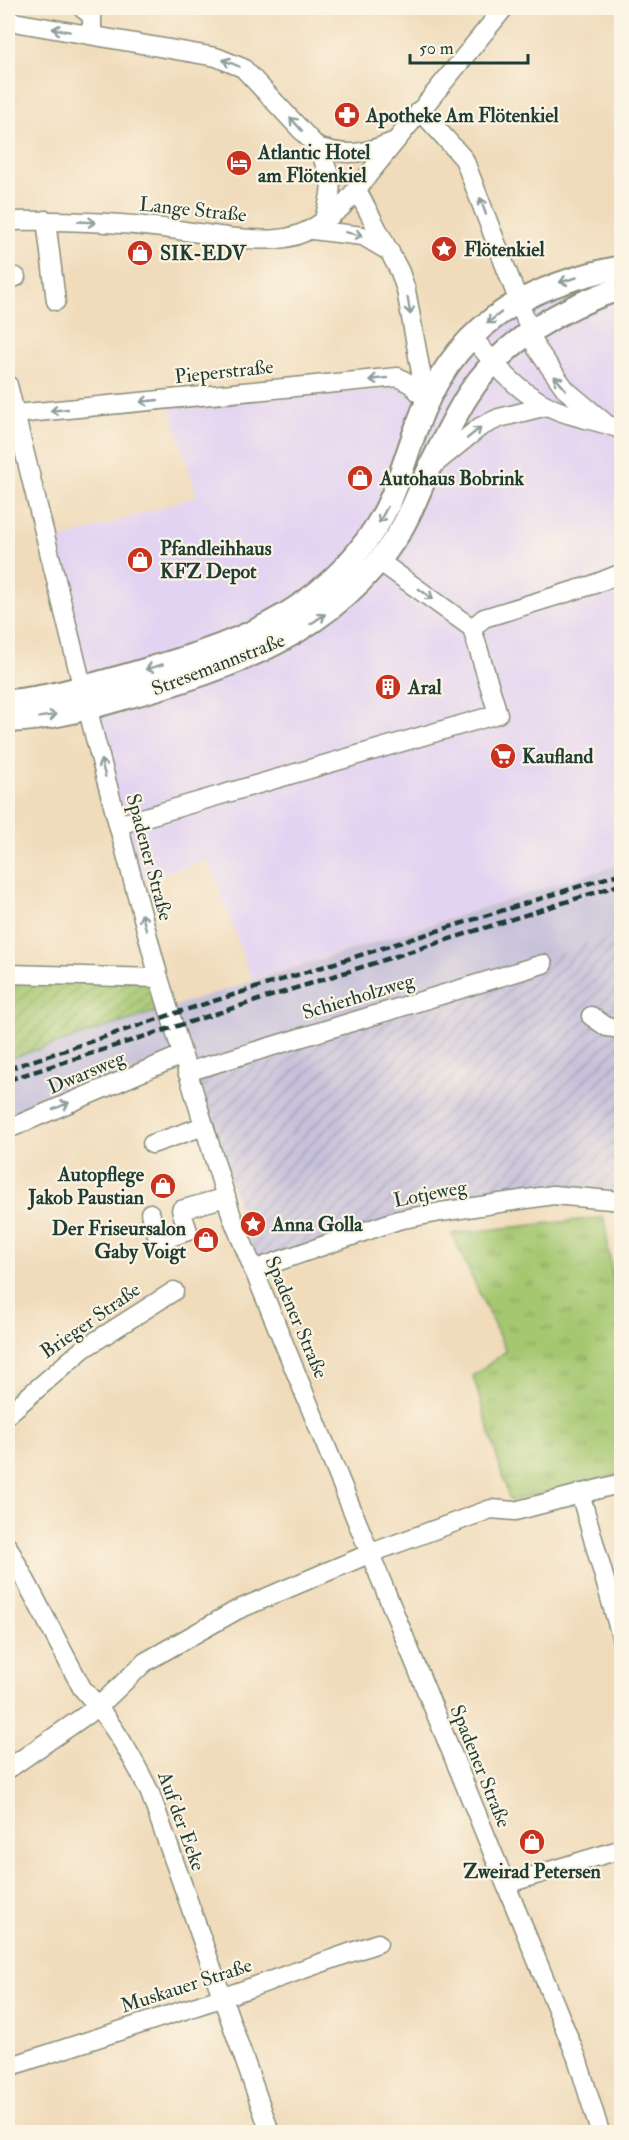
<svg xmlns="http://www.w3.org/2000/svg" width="629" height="2140" viewBox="0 0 629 2140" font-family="'IM FELL Double Pica',serif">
	<defs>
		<pattern id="industrial-furrows" width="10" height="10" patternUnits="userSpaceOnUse" patternTransform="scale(1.5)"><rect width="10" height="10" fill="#c6c0da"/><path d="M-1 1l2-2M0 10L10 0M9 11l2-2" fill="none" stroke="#a09db2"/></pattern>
		<pattern id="grass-tufts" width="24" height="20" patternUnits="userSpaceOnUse" patternTransform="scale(1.5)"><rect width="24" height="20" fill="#a5c770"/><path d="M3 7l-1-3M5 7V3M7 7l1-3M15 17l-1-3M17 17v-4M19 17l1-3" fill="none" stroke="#86a35d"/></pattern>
		<pattern id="garden-furrows" width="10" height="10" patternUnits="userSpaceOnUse" patternTransform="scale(1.5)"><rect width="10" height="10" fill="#a5c770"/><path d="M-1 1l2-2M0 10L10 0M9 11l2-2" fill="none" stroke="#86a35d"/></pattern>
	</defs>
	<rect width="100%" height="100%" fill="#fcf5e5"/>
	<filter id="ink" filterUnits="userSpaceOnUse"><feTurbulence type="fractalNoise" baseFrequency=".0167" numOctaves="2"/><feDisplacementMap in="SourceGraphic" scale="12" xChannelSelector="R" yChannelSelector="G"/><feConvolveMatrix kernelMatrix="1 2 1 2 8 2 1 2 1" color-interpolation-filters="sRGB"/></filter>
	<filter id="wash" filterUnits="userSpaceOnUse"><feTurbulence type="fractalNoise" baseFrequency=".008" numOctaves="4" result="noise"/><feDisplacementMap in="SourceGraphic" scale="24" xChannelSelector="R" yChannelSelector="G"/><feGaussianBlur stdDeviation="1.35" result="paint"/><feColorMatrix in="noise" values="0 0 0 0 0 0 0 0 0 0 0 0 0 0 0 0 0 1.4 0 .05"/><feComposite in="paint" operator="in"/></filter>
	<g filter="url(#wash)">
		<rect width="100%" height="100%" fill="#f0dcbb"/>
		<polygon fill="#e3d3f2" points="621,262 621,864 252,980 209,860 137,881 50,543 197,496 170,407 424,385 464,334"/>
		<polygon fill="url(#industrial-furrows)" points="621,931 621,1190 552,1187 256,1260 192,1063 552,955"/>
		<polygon fill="#c6c0da" points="621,864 621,931 552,955 192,1063 188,1050 8,1122 8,1059"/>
		<polygon fill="url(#grass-tufts)" stroke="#628252" stroke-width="1.5" points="604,1217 621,1337 621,1474 510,1501 473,1376 506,1351 452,1234"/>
		<polygon fill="url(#garden-furrows)" stroke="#628252" stroke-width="1.5" points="8,977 159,981 167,1008 8,1059"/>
	</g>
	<g filter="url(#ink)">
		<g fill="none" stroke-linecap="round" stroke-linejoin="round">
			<g stroke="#888c78" stroke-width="21">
				<g id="minor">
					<polyline points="82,8 92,16 92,35"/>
					<path d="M8,21L216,57L243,68L317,147C334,180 334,187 323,222"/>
					<polyline points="420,110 464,159 537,349 566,390 604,422"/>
					<path d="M317,147C350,157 363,154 395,141"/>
					<polyline points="357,190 400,272 406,290 426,400"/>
					<polyline points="46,220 56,301"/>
					<path d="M8,221C60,220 112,222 163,228C197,232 244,242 278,239C304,237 322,223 342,207L504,8"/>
					<polyline points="312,230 363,236 390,252"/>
					<polyline points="8,279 16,277"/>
					<path d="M472,336C497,369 527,402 568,414C586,420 604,422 622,430"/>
					<polyline points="8,385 95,738 159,978 232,1217 577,2058 600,2132"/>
					<polyline points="16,414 398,377 412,385 427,401"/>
					<polyline points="431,467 480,427 499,418 547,406"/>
					<polyline points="472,628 484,618 592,585 622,573"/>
					<polyline points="118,825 498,714 472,628 379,561"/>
					<polyline points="8,974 159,978"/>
					<polyline points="591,1016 607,1027 622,1029"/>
					<polyline points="187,1072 543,964"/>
					<polyline points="8,1129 182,1055"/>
					<polyline points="152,1144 204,1126"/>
					<polyline points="150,1213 159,1241 188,1231 181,1210 226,1197"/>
					<polyline points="253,1270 398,1220 441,1212 553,1195 622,1201"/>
					<polyline points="8,1414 83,1349 174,1291"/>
					<polyline points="580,1493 622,1640"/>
					<path d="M8,1547L82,1688C110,1719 132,1755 150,1793L270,2132"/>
					<polyline points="8,1769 99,1706 145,1662 237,1610 371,1553 491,1509 515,1511 622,1483"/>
					<polyline points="506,1884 622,1849"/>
					<polyline points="8,2067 221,1998 378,1943"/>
				</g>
			</g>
			<g stroke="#888c78" stroke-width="26">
				<g id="major">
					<path d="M8,701C49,698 91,685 131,674C229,646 320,617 377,525C396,495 404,461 416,429C451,329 521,286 622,267"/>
					<path d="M8,721C48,720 89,708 127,697C233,668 334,633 397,536C413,512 421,484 434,459C445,437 455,415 468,395C503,341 562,307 622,288"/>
				</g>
			</g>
			<use href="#minor" stroke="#fff" stroke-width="18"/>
			<use href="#major" stroke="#fff" stroke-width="22"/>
			<g stroke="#1f3d34" stroke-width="4.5" stroke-dasharray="9 4.5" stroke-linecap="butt">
				<polyline points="8,1069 182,1011 622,873"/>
				<polyline points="8,1080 622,884"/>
			</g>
		</g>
		<defs><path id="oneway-shaft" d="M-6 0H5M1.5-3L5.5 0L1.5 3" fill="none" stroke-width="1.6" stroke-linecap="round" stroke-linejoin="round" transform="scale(1.5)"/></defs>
		<g stroke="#8f9e9a">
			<use href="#oneway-shaft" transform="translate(61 30) rotate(-170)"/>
			<use href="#oneway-shaft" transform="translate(231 63) rotate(-157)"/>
			<use href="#oneway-shaft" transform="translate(296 124) rotate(-132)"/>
			<use href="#oneway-shaft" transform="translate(483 206) rotate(-109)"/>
			<use href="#oneway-shaft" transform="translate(87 222) rotate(3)"/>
			<use href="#oneway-shaft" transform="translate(354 234) rotate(12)"/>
			<use href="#oneway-shaft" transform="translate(568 280) rotate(164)"/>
			<use href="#oneway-shaft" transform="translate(409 306) rotate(81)"/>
			<use href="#oneway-shaft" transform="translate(494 318) rotate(142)"/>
			<use href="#oneway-shaft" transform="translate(378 379) rotate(174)"/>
			<use href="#oneway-shaft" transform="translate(560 383) rotate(-130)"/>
			<use href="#oneway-shaft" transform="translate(149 401) rotate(174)"/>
			<use href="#oneway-shaft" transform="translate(59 410) rotate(174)"/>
			<use href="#oneway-shaft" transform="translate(474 433) rotate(-39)"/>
			<use href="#oneway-shaft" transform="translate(383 515) rotate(118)"/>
			<use href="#oneway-shaft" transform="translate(426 594) rotate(36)"/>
			<use href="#oneway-shaft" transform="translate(318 619) rotate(-34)"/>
			<use href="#oneway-shaft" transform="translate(154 667) rotate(164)"/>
			<use href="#oneway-shaft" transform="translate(48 716) rotate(-9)"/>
			<use href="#oneway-shaft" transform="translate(103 768) rotate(-105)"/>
			<use href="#oneway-shaft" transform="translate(144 922) rotate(-105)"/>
			<use href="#oneway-shaft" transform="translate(61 1106) rotate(-23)"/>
		</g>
	</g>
	<defs>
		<g id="pharmacy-disc" transform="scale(1.35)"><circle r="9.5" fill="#c8321e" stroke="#fcf5e5"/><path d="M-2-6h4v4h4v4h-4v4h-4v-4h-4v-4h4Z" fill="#fff"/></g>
		<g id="hotel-disc" transform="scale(1.35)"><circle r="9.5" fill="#c8321e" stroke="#fcf5e5"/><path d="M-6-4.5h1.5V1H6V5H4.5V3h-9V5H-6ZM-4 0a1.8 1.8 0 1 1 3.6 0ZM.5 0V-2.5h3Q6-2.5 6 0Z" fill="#fff"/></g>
		<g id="sight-disc" transform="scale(1.35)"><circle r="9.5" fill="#c8321e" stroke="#fcf5e5"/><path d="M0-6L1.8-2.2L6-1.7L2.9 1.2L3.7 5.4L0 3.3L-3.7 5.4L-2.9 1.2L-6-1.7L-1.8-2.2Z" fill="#fff"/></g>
		<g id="shop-disc" transform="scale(1.35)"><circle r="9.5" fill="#c8321e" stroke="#fcf5e5"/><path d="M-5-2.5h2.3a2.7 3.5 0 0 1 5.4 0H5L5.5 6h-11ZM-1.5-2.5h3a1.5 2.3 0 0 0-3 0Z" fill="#fff"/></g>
		<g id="building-disc" transform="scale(1.35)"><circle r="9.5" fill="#c8321e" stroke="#fcf5e5"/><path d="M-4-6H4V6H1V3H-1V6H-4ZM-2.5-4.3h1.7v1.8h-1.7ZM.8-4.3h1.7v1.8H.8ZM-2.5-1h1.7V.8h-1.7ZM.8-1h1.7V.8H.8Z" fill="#fff"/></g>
		<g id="supermarket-disc" transform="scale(1.35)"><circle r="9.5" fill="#c8321e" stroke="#fcf5e5"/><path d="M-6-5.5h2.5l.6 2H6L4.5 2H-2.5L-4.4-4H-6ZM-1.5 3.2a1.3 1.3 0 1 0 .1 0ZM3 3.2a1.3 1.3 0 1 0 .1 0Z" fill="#fff"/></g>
	</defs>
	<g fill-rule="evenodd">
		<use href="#pharmacy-disc" x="347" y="115"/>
		<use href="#hotel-disc" x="239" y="163"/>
		<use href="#sight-disc" x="444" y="249"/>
		<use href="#shop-disc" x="140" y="253"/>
		<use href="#shop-disc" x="360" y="478"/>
		<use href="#shop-disc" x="140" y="560"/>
		<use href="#building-disc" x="388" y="687"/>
		<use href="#supermarket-disc" x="503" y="756"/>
		<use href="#shop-disc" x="163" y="1186"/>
		<use href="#sight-disc" x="253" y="1224"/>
		<use href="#shop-disc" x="206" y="1240"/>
		<use href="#shop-disc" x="532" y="1842"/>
	</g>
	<g text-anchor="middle" stroke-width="4.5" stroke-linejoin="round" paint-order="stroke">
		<g font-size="20" font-weight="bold" fill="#1f3d34" stroke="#fcf5e5" text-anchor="start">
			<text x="366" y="122">Apotheke Am Flötenkiel</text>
			<text x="258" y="159">Atlantic Hotel<tspan x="258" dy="23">am Flötenkiel</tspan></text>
			<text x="464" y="256">Flötenkiel</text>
			<text x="160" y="260">SIK-EDV</text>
			<text x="380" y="485">Autohaus Bobrink</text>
			<text x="160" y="555">Pfandleihhaus<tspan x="160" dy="23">KFZ Depot</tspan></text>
			<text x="408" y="694">Aral</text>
			<text x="522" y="763">Kaufland</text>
			<text x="144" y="1181" text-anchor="end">Autopflege<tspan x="144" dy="23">Jakob Paustian</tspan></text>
			<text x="272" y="1231">Anna Golla</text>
			<text x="186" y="1235" text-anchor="end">Der Friseursalon<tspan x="186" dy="23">Gaby Voigt</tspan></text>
			<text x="532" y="1878" text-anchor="middle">Zweirad Petersen</text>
		</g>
		<g font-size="20" fill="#1f3d34" stroke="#fcf5e5">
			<text transform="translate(193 209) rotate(6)" y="7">Lange Straße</text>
			<text transform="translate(224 371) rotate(-6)" y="7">Pieperstraße</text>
			<text transform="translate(218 664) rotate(-21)" y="7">Stresemannstraße</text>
			<text transform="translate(150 857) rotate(75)" y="7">Spadener Straße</text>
			<text transform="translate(358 996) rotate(-17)" y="7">Schierholzweg</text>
			<text transform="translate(86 1072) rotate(-23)" y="7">Dwarsweg</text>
			<text transform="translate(430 1193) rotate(-11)" y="7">Lotjeweg</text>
			<text transform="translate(297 1317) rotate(67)" y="7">Spadener Straße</text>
			<text transform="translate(90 1320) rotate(-35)" y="7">Brieger Straße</text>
			<text transform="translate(481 1766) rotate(68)" y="7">Spadener Straße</text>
			<text transform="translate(182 1821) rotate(70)" y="7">Auf der Eeke</text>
			<text transform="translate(186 1985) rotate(-18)" y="7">Muskauer Straße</text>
		</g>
	</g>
	<rect width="629" height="2140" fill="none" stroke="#fcf5e5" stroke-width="30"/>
	<path d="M410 54v9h118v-9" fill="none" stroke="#1f3d34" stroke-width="3"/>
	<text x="419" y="54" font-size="18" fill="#1f3d34" stroke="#fcf5e5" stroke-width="4.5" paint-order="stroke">50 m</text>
</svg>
